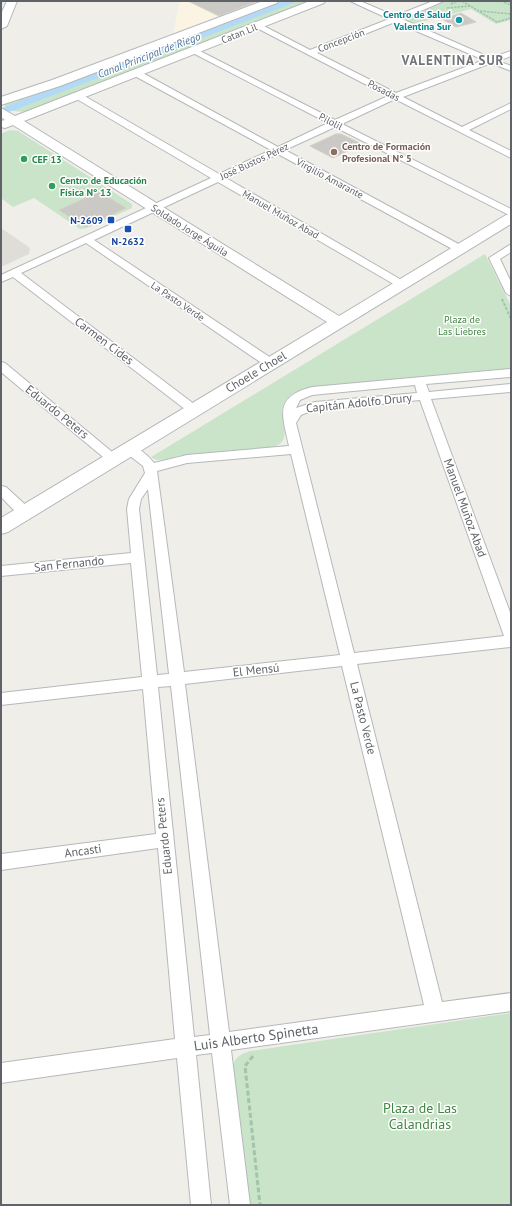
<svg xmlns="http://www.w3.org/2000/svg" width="512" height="1206" viewBox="0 0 512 1206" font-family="'PT Sans',sans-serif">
	<rect width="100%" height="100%" fill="#f0eee8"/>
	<polygon fill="#fbf4e2" points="180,1 258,1 173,33"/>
	<polygon fill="#dfddd7" points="1,228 30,248 29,254 1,267"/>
	<g fill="#c9e4c8">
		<polygon points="279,1 314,1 26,112 13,111 5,106 5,103"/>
		<polygon points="447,1 508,1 511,2 511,20 496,24 471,9 414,24 407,20 409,17"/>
		<polygon points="10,130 18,131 132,204 132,208 87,228 80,229 34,198 13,207 1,198 1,134"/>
		<path d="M485,254L511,306V370L302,390C262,402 300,435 276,446C244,452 210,451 177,456C169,458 158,463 151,457Z"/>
		<path d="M511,1013V1205H248L232,1068C234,1058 240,1054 250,1051Z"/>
	</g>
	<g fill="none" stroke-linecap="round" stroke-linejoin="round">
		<polyline stroke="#b2daf6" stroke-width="2.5" points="1,3 2,1"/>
		<polygon fill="#b2daf6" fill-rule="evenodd" points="282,1 294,1 293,3 12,111 8,112 3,109 4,107"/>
	</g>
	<g fill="#cbc9c5" stroke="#d4d0c7">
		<polygon points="188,1 255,1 255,2 219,16"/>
		<polygon points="461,13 476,22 456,27 442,19"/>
		<polygon points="336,134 341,134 362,144 333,158 310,146"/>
		<polygon points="99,192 126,208 85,227 59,210"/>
	</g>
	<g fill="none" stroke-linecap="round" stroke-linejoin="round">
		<g stroke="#b5b8bb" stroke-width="2">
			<g id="street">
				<path d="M350,1H360L395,16L433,1H444L402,19L491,58L511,51V56L498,61L511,66V71L491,63L403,97L462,127L511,103V109L469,130L511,151V158L395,99L342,124L511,209V216L335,127L285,150L464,247L465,249L464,251H456L278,154L226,178L405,282L406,284L405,286H397L218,182L94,240L274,360L276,363L274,366H266L86,243L21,273L198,407L200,410L198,413H190L13,277L1,282V275L211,178L75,98L74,96L75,94H81L219,174L271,150L133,75L132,73L133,71H139L278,147L328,123L189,51L193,49H196L335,120L388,96L253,26L257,24H260L310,50L389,19ZM395,22L484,60L396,93L317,53Z"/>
				<polygon points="511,244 511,252 500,259 511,282 511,296 506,293 489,258"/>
				<polygon points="1,362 5,363 117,456 119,459 117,462 113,463 109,462 1,372"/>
				<path d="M511,369V377L426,384L429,392L511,384V392L431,399L511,615V647L357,664L442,1002L511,993V1011L231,1050L250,1205H230L212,1053L196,1055L211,1205H191L177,1058L1,1083V1063L175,1039L158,848L1,870V854L156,834L143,689L1,705V693L142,677L131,563L1,576V566L131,553L127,509L129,499L145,473L143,466L125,452L123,449L125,446C134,443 148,455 154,463L187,455L289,446C282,414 274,397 312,387ZM415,385L417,393L315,402L296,408L300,400L312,395ZM420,400L504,636L354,653L296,423L301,415L311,411ZM291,454L340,655L184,672L157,471L187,463ZM148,489L169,674L157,675L139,509L141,499ZM342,666L424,1005L229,1032L185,684ZM171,686L210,1035L194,1037L158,687Z"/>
				<path d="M1,486L6,487L30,509L32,512L30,515C18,519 9,504 1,497Z"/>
			</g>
		</g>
		<g stroke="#b4b7bb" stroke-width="2">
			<g id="secondary">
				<polygon points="7,1 17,1 7,26 1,29 1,14"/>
				<polygon points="263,1 278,1 277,3 60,86 1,105 1,97 52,80"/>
				<polygon points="310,1 325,1 324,3 24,121 339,316 506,215 511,214 511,224 8,532 1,534 1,518 327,322 13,125 5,128 1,127 1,121 5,120 1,117 1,108 15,116"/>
			</g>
		</g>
		<g stroke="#a2c4ab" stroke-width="1.5" stroke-dasharray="2.5 1" stroke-linecap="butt">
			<polyline points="462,1 497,22 511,18"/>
			<polyline points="501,1 511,5"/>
			<polyline points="451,4 458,1"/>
			<polyline points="447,8 470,6"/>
			<polyline points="480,11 511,14"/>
		</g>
		<polyline stroke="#a2c4ab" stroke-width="2" stroke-dasharray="3 1.5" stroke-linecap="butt" points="502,299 511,319"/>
		<polyline stroke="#a2c4ab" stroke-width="3" stroke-dasharray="5 2.5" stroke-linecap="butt" points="253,1056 245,1066 260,1205"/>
		<use href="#street" fill="#fff" fill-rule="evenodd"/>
		<use href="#secondary" fill="#fff" fill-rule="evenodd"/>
	</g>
	<circle fill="#0f9aa8" stroke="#fff" stroke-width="1.5" cx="459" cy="20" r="4"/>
	<circle fill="#8d6e63" stroke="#fff" stroke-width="1.5" cx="334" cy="152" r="4"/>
	<g fill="#2e9e5b" stroke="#fff" stroke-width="1.5">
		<circle cx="24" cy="159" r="4"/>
		<circle cx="52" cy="186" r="4"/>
	</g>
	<g fill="#1a4fb4" stroke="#fff" stroke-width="1.5">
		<rect x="107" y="216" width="8" height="8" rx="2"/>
		<rect x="124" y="225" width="8" height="8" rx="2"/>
	</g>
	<g text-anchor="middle" stroke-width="3" stroke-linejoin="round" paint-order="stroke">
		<g font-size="10" font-weight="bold" fill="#0d838f" stroke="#fff" text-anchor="end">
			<text x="451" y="18">Centro de Salud<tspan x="451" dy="12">Valentina Sur</tspan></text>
		</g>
		<g font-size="10" fill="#5f6367" stroke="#fff">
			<text transform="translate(239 33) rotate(-22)" y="4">Catan Lil</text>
			<text transform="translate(341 40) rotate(-21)" y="4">Concepción</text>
			<text transform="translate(384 90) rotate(27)" y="4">Posadas</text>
			<text transform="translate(331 121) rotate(27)" y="4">Pilolil</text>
			<text transform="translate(254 161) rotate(-25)" y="4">José Bustos Pérez</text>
			<text transform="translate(330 178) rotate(28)" y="4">Virgilio Amarante</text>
			<text transform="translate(281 214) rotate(30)" y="4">Manuel Muñoz Abad</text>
			<text transform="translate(190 230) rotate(32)" y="4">Soldado Jorge Águila</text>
			<text transform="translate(178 301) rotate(34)" y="4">La Pasto Verde</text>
		</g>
		<g font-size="10" font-weight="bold" fill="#785e54" stroke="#fff" text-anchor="start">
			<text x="342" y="150">Centro de Formación<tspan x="342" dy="12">Profesional N° 5</tspan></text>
		</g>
		<g font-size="10" font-weight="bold" fill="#27864d" stroke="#fff" text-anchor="start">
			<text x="32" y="163">CEF 13</text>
			<text x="60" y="184">Centro de Educación<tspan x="60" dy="12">Física N° 13</tspan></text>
		</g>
		<g font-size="10" font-weight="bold" fill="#164399" stroke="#fff" text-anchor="end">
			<text x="103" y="224">N-2609</text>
			<text x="128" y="245" text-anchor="middle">N-2632</text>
		</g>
		<g font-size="10" fill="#418443" stroke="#fff">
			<text x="462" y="323">Plaza de<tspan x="462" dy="12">Las Liebres</tspan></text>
		</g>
		<g font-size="11" font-style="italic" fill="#4c769e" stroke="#fff">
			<text transform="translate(149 55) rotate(-21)" y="4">Canal Principal de Riego</text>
		</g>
		<g font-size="12" fill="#5f6367" stroke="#fff">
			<text transform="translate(104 341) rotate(37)" y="4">Carmen Cides</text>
			<text transform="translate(256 372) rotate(-31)" y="4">Choele Choel</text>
			<text transform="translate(359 403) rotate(-6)" y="4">Capitán Adolfo Drury</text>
			<text transform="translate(57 412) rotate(39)" y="4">Eduardo Peters</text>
			<text transform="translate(465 508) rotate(70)" y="4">Manuel Muñoz Abad</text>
			<text transform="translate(69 564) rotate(-6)" y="4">San Fernando</text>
			<text transform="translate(256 670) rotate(-6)" y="4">El Mensú</text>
			<text transform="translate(363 718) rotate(76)" y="4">La Pasto Verde</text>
			<text transform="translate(164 836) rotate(-96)" y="4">Eduardo Peters</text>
			<text transform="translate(83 851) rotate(-8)" y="4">Ancasti</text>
		</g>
		<g font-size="13" font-weight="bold" letter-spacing="1" fill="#717578" stroke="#fff">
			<text x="453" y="65">VALENTINA SUR</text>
		</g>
		<g font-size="14" fill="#5f6367" stroke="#fff">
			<text transform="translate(256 1037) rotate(-8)" y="5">Luis Alberto Spinetta</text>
		</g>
		<g font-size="14" fill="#418443" stroke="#fff">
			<text x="420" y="1113">Plaza de Las<tspan x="420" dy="16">Calandrias</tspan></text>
		</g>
	</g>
	<rect width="512" height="1206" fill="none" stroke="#5f6367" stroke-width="4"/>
</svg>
